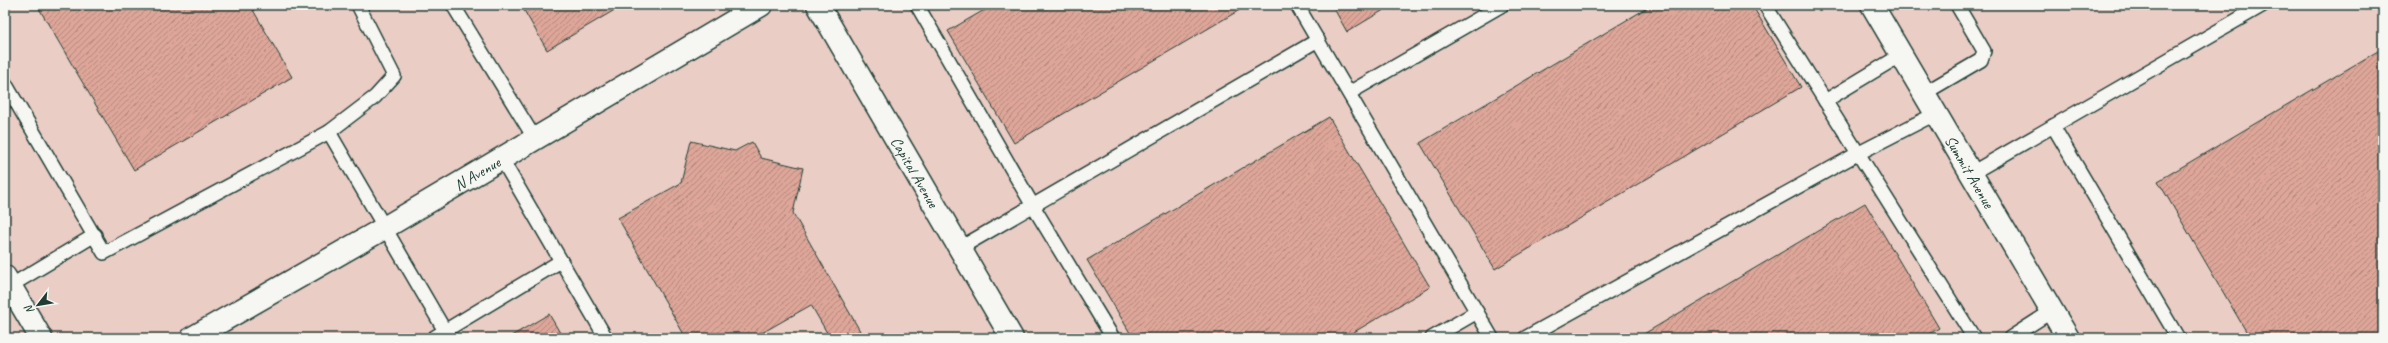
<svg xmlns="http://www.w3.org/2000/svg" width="2388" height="343" viewBox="0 0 2388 343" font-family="Caveat,sans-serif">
	<defs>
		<pattern id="building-hatch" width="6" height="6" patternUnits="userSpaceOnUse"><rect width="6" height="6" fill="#dea699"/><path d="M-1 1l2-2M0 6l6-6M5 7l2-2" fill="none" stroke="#b3887e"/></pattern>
	</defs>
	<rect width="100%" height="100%" fill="#efded7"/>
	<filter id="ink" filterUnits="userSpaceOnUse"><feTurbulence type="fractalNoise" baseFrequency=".025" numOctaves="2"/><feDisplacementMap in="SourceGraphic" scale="8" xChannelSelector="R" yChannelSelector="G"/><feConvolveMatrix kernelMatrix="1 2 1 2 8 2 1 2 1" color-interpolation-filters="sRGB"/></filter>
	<g filter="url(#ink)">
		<rect fill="#eacdc4" x="5" y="5" width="2378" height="333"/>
		<g fill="url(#building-hatch)" stroke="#1f3d34">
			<polygon points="37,5 262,5 253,10 292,77 134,170"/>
			<polygon points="521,5 623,5 547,50"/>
			<polygon points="993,5 1248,5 1014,143 948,31"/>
			<polygon points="1332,5 1392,5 1347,32"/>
			<polygon points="1652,5 1752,5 1801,87 1495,269 1420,143"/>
			<polygon points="2383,48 2383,338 2250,338 2158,181"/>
			<polygon points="1329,117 1430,287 1344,338 1133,338 1087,260"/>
			<polygon points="691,141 735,151 752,142 761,158 803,168 793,213 860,331 848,338 830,338 811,305 753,338 686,338 618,218 681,183"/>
			<polygon points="1865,203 1939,328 1923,338 1637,338"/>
			<polygon points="549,314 563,338 508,338"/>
		</g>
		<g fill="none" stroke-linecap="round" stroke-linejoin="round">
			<g stroke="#1f3d34" stroke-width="16">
				<g id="lane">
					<polyline points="453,5 535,139"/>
					<polyline points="917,5 1033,206 1113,338"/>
					<polyline points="1297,5 1492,338"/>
					<polyline points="1765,5 1974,338"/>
					<polyline points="5,83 104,253 329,132 375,97 394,76 358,5"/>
					<polyline points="1349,93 1502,5"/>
					<polyline points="1923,94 1981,60 1984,51 1957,5"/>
					<polyline points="1825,101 1901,55"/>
					<polyline points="2053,126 2178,338"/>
					<polyline points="329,132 445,331"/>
					<polyline points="501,158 606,338"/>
					<polyline points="1970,174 2263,5"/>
					<polyline points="960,248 1318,40"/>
					<polyline points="5,289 95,235"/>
					<polyline points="433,338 561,261"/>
					<polyline points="1432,338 1477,312"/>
					<polyline points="1525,338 1857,154 1935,114"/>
					<polyline points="2010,338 2052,311"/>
				</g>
			</g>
			<g stroke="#1f3d34" stroke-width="25">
				<g id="street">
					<path id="s1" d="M818,5L1012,338"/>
					<path id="s2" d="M1872,5L2068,338"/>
					<polyline points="5,277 41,338"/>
					<path id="s3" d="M192,338L374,234L761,5"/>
				</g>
			</g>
			<use href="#lane" stroke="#f6f6f2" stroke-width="13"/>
			<use href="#street" stroke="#f6f6f2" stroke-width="22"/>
		</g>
	</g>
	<g text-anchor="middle" stroke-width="4" stroke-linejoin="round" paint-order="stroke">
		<g font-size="16" fill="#1f3d34" stroke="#f6f6f2">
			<text dy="6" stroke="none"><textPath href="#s1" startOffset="193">Capital Avenue</textPath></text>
			<text dy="6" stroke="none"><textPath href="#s2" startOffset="193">Summit Avenue</textPath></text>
			<text dy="6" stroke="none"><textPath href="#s3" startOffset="329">N Avenue</textPath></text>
		</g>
	</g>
	<rect width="2388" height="343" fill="none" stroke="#f6f6f2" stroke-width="20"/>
	<rect x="10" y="10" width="2368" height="323" fill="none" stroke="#1f3d34" stroke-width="1.5" filter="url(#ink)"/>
	<g transform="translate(38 305) rotate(239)" stroke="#f6f6f2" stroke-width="3" paint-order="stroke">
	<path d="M0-3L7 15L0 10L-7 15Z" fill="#1f3d34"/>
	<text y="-6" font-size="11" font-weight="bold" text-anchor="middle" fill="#1f3d34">N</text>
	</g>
</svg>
